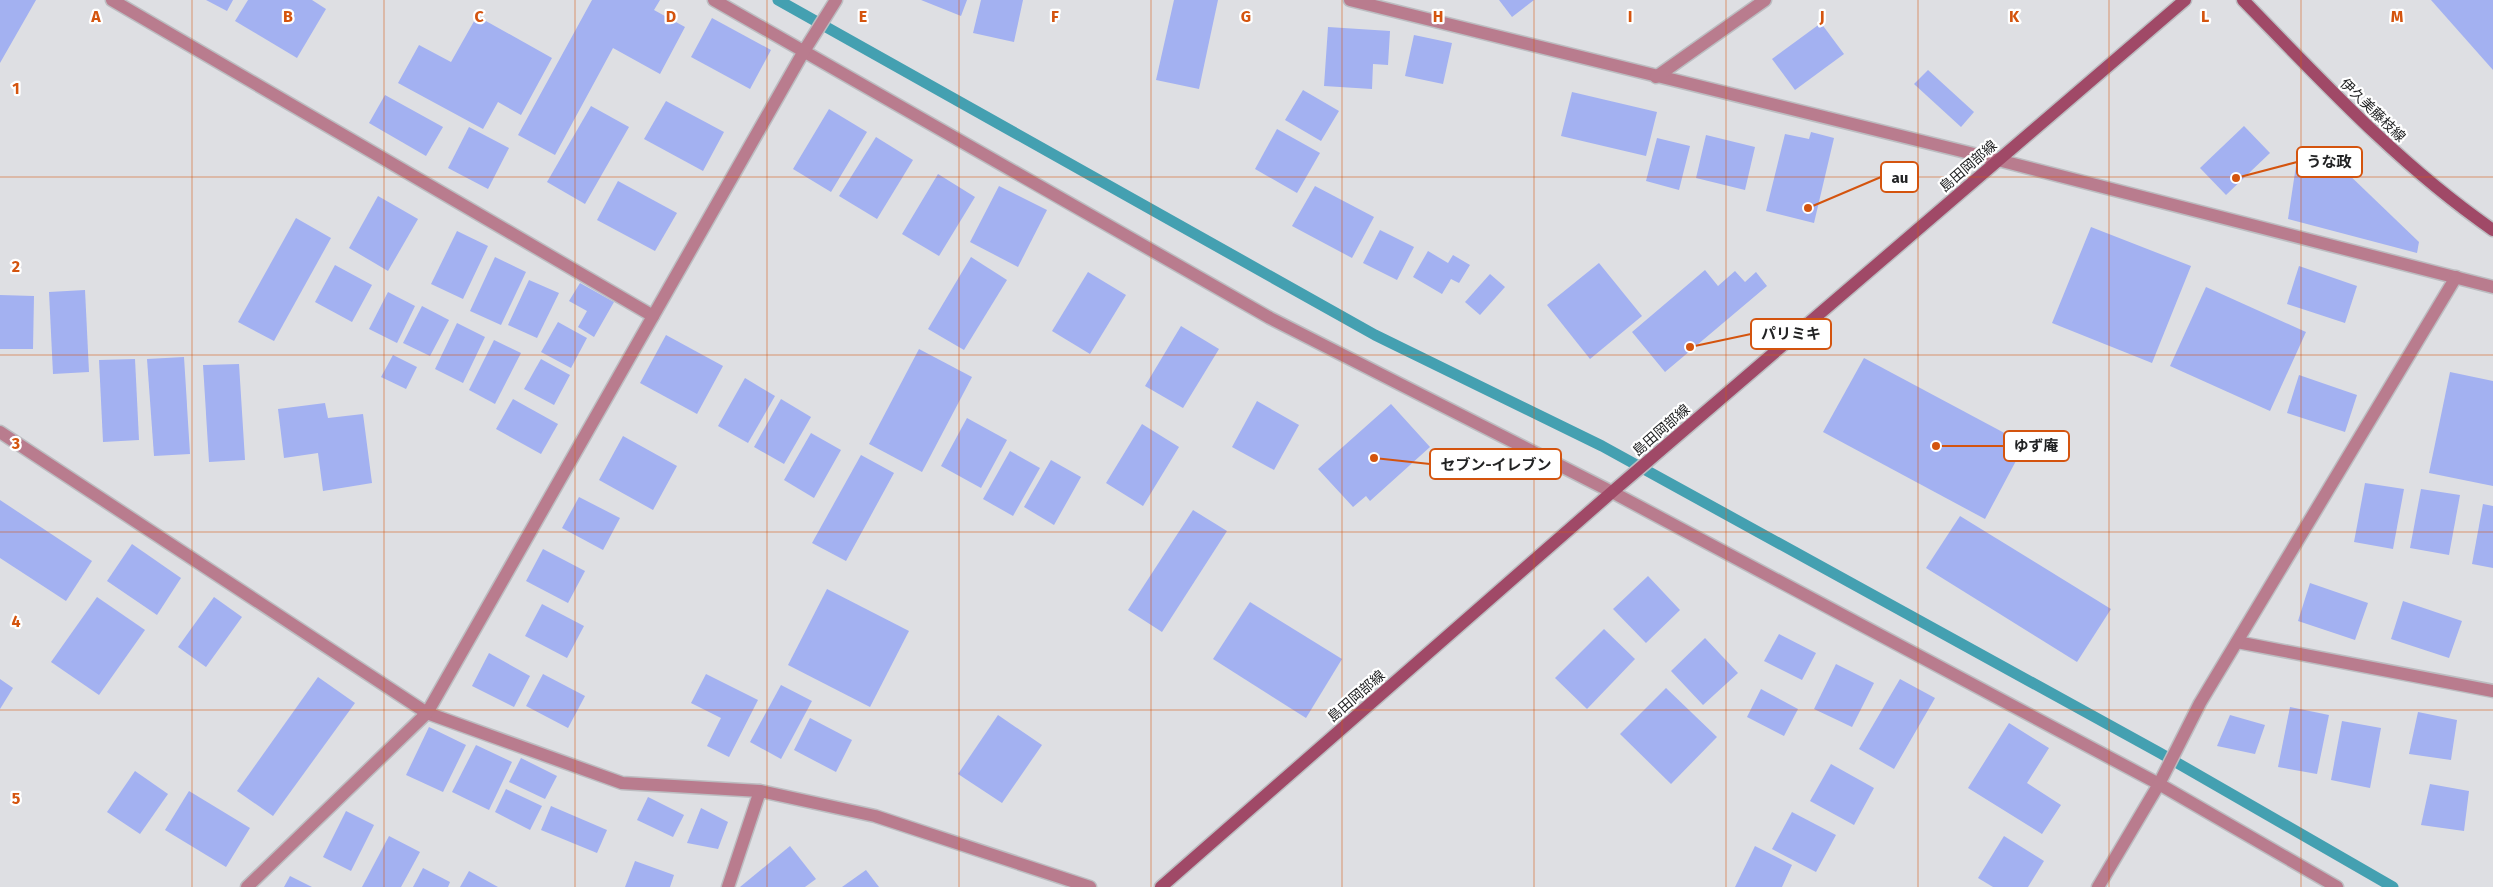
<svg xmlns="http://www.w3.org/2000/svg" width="2493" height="887" viewBox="0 0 2493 887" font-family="'Fira Sans','Noto Sans JP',sans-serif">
	<rect width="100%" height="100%" fill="#dedfe3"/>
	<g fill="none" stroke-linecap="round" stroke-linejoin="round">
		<polyline stroke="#44a0b1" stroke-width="11" points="778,0 1375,335 1602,446 2160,753 2393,887"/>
	</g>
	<g fill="#a3b1f1">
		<polygon points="0,0 36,0 0,63"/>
		<polygon points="206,0 233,0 227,11"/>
		<polygon points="248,0 312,0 326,9 297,58 235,21"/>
		<polygon points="592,0 660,0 654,10 685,27 660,74 613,48 555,155 518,135"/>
		<polygon points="921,0 967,0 961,16"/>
		<polygon points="981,0 1023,0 1014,42 973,33"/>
		<polygon points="1174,0 1218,0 1199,89 1156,80"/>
		<polygon points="1499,0 1534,0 1512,17"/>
		<polygon points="2431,0 2493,0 2493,70"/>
		<polygon points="477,16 552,58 521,115 498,102 483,129 398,83 419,45 451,62"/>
		<polygon points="712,18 771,50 750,89 691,57"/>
		<polygon points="1821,23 1844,54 1795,90 1772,59"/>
		<polygon points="1328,27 1390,31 1388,65 1373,64 1372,89 1324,86"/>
		<polygon points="1414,35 1452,43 1443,84 1405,76"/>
		<polygon points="1928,70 1974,112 1961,127 1914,84"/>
		<polygon points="1303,90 1339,111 1321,141 1285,120"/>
		<polygon points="1572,92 1657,112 1646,156 1561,136"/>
		<polygon points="385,95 443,127 426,156 369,123"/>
		<polygon points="666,101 724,132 703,171 644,139"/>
		<polygon points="591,106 629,127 585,204 547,182"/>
		<polygon points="829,109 867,132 831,192 793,169"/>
		<polygon points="2244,126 2270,153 2226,195 2200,168"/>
		<polygon points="469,127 509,148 488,189 448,168"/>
		<polygon points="1277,129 1320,153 1297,193 1255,169"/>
		<polygon points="1811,132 1834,138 1814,223 1766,211 1785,134 1809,139"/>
		<polygon points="1706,135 1755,147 1745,190 1696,178"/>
		<polygon points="876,137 913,160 877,219 839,196"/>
		<polygon points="1657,138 1690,146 1679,190 1646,181"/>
		<polygon points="2297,159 2343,169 2419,242 2417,253 2288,219"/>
		<polygon points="938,174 975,197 939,256 902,234"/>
		<polygon points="618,181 677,213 655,251 597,220"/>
		<polygon points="999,186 1047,210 1018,267 970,242"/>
		<polygon points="1315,186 1374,217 1352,258 1292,226"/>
		<polygon points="378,196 418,219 388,271 349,248"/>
		<polygon points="296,218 331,238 274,341 238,322"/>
		<polygon points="2091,227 2191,266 2152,363 2052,323"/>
		<polygon points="1380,230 1414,247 1397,280 1363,263"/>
		<polygon points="457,231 488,246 463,299 431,284"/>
		<polygon points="1428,251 1448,263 1453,255 1470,265 1459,283 1451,279 1442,294 1413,277"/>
		<polygon points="495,257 526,272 501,325 470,311"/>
		<polygon points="971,257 1007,280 964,350 928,329"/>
		<polygon points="1599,263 1642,316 1590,359 1547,305"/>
		<polygon points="335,265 372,285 352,322 315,302"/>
		<polygon points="2299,266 2357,286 2345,323 2287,304"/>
		<polygon points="1705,270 1718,286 1735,271 1745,282 1756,272 1767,286 1665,372 1632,332"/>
		<polygon points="1088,272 1126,295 1090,354 1052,331"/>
		<polygon points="1490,274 1505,287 1480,315 1465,302"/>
		<polygon points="529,280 559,293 537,338 508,325"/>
		<polygon points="580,283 614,302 594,337 578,327 587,311 569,301"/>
		<polygon points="2206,287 2306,332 2270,411 2170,366"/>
		<polygon points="85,290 89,372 53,374 49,292"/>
		<polygon points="388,292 415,306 397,343 369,329"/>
		<polygon points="0,295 34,296 33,349 0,349"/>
		<polygon points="422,306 449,320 430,356 403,343"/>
		<polygon points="558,322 587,338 571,368 541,352"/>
		<polygon points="457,323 485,337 463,383 435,369"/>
		<polygon points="1181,326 1219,349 1183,408 1145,386"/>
		<polygon points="666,335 723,366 697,414 640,383"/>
		<polygon points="494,340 521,353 495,404 469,390"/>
		<polygon points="919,349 972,377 922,472 869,444"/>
		<polygon points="393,355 417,367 406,389 381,377"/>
		<polygon points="184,357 190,454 154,456 147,359"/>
		<polygon points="1864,358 2025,444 1985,519 1823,432"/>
		<polygon points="135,359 139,440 103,442 99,360"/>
		<polygon points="541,359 570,375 554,405 524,389"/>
		<polygon points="239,364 245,460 209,462 203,365"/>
		<polygon points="2450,372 2493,381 2493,486 2429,473"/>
		<polygon points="2299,375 2357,395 2345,432 2287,413"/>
		<polygon points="745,378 775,396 748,443 718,426"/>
		<polygon points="513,399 558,424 541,454 496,429"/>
		<polygon points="781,399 811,417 784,464 754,447"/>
		<polygon points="1257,401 1299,425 1274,470 1232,447"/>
		<polygon points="325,403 328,418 363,414 372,483 323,491 318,453 284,458 278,409"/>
		<polygon points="1391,404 1430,447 1370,501 1366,496 1353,507 1318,469"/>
		<polygon points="967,418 1007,440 981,488 941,466"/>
		<polygon points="1142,424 1179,447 1143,506 1106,483"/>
		<polygon points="811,433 841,450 814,498 784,480"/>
		<polygon points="623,436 677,466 653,510 599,480"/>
		<polygon points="1010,451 1040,468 1013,516 983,499"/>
		<polygon points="861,455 894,473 846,561 812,543"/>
		<polygon points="1051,460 1081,477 1054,525 1024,507"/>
		<polygon points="2365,483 2404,489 2393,549 2354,542"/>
		<polygon points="2421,489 2460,495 2449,555 2410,548"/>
		<polygon points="579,497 620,518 603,550 562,528"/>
		<polygon points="0,500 92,561 66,601 0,558"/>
		<polygon points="2483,504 2493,506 2493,568 2472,564"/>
		<polygon points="1193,510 1227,531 1162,632 1128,610"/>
		<polygon points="1960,516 2111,609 2077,662 1926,568"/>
		<polygon points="132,544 181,578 157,615 107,581"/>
		<polygon points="543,549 585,571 568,603 526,581"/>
		<polygon points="1648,576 1680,610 1646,643 1613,609"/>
		<polygon points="2310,583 2368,603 2355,640 2298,621"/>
		<polygon points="827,589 909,631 870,707 788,665"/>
		<polygon points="97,597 145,630 99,695 51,662"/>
		<polygon points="214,597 242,617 206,667 178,647"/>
		<polygon points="2403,601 2462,621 2449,658 2391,639"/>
		<polygon points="1250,602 1342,659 1306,718 1213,659"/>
		<polygon points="542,604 584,626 567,658 525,636"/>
		<polygon points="1604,629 1635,659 1587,709 1555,678"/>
		<polygon points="1779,634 1816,653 1802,680 1764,661"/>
		<polygon points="1705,638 1738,673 1703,705 1671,671"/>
		<polygon points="489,653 530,676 514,707 472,686"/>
		<polygon points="1836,664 1874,683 1852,727 1814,709"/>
		<polygon points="543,674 585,696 568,728 526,706"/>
		<polygon points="706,674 758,700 729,757 707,746 721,718 691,703"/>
		<polygon points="318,677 355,703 273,816 237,791"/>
		<polygon points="0,679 13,688 0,709"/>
		<polygon points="1900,679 1935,698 1894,769 1859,749"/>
		<polygon points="781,685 812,701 781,759 750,742"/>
		<polygon points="1666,688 1717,737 1671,784 1620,734"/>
		<polygon points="1761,689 1798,709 1784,736 1747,717"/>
		<polygon points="2290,707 2329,715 2317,774 2278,767"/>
		<polygon points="2418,712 2457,720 2451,760 2409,754"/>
		<polygon points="998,715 1042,745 1002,803 958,774"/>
		<polygon points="2230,715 2265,725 2255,754 2217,746"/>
		<polygon points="810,718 852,740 836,772 794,750"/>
		<polygon points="2342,721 2381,728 2370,788 2331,780"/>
		<polygon points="2009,723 2049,748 2027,783 2061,805 2042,834 1968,788"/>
		<polygon points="429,727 466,745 443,792 406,775"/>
		<polygon points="476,745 512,762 489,810 452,792"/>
		<polygon points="521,758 557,776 545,799 509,782"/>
		<polygon points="1831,764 1874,788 1854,825 1810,801"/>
		<polygon points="135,771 168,794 140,834 107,812"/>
		<polygon points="2430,784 2469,791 2464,831 2421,825"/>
		<polygon points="506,789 542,806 530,830 495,812"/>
		<polygon points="189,791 250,828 226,867 165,830"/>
		<polygon points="648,797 684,815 673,837 637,820"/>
		<polygon points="551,806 607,830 597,853 541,830"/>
		<polygon points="701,808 728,822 718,849 687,843"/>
		<polygon points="346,811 374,825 351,871 323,857"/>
		<polygon points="1792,812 1836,835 1816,872 1772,849"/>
		<polygon points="389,836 420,852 401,887 362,887"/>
		<polygon points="2004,836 2044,861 2028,887 1993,887 1978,878"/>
		<polygon points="790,846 816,879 805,887 740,887"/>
		<polygon points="1755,846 1792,865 1782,887 1735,887"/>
		<polygon points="635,861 674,875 670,887 625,887"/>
		<polygon points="423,868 450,882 448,887 413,887"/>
		<polygon points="866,870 879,887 842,887"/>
		<polygon points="469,871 498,887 460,887"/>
		<polygon points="290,876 312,887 284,887"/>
	</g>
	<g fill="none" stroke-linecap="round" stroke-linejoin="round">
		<g stroke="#bcbdc1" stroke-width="15">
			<g id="street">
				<polyline points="112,0 653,316"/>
				<polyline points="714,0 1270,318 1612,492 2159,784 2337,887"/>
				<polyline points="1350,0 1998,160 2493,287"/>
				<polyline points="1656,77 1765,0"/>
				<polyline points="0,432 427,713 622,783 760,791 875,816 1090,887"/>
				<polyline points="2237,642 2493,691"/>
				<polyline points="247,887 427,713 804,51 836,0"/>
				<polyline points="728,887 760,791"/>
				<polyline points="2098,887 2159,784 2200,703 2456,277"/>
			</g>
		</g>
		<g stroke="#bcbdc1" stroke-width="15">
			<g id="secondary">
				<path d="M2243,0C2322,81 2399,165 2493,230"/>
				<polyline points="1161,887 1612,492 2185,0"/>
			</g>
		</g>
		<use href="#street" stroke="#b97c8e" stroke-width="12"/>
		<use href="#secondary" stroke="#a04967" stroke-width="12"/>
	</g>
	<path fill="none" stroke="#d4540e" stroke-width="1" stroke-opacity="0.55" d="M192,0V887M384,0V887M575,0V887M767,0V887M959,0V887M1151,0V887M1342,0V887M1534,0V887M1726,0V887M1918,0V887M2109,0V887M2301,0V887M0,177H2493M0,355H2493M0,532H2493M0,710H2493"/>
	<g text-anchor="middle" stroke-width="4.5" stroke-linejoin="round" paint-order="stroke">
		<g font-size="14" fill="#222324" stroke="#fff">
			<text transform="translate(2373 110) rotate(44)" y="5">伊久美藤枝線</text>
			<text transform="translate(1968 166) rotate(-41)" y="5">島田岡部線</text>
			<text transform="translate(1661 430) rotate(-41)" y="5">島田岡部線</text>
			<text transform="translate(1356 696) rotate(-41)" y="5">島田岡部線</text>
		</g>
	</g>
	<g font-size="16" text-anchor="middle" font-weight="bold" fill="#d4540e" stroke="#fff" stroke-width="4.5" stroke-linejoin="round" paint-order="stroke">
		<text x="96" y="22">A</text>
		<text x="288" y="22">B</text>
		<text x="479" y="22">C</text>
		<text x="671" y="22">D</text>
		<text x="863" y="22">E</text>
		<text x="1055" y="22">F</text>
		<text x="1246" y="22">G</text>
		<text x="1438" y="22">H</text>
		<text x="1630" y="22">I</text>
		<text x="1822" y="22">J</text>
		<text x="2014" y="22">K</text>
		<text x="2205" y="22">L</text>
		<text x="2397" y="22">M</text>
		<text x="16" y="94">1</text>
		<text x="16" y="272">2</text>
		<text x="16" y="449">3</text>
		<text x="16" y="627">4</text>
		<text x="16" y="804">5</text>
	</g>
	<path fill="none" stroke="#d4540e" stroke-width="2" d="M2236 178L2297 162M1808 208L1881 177M1690 347L1751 334M1936 446L2004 446M1374 458L1430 464"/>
	<g fill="#d4540e" stroke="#fff" stroke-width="2">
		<circle cx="2236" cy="178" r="5"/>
		<circle cx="1808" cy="208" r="5"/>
		<circle cx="1690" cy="347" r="5"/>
		<circle cx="1936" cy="446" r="5"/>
		<circle cx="1374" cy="458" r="5"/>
	</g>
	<g fill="#fff" stroke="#d4540e" stroke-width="2">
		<rect x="2297" y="147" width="65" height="30" rx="5"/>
		<rect x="1881" y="162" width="37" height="30" rx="5"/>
		<rect x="1751" y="319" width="80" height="30" rx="5"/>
		<rect x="2004" y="431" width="65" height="30" rx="5"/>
		<rect x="1430" y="449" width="131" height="30" rx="5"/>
	</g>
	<g font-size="15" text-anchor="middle" font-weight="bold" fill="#222324">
		<text x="2329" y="167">うな政</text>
		<text x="1900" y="183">au</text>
		<text x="1791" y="339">パリミキ</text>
		<text x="2036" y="451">ゆず庵</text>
		<text x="1496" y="470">セブン-イレブン</text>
	</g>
</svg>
